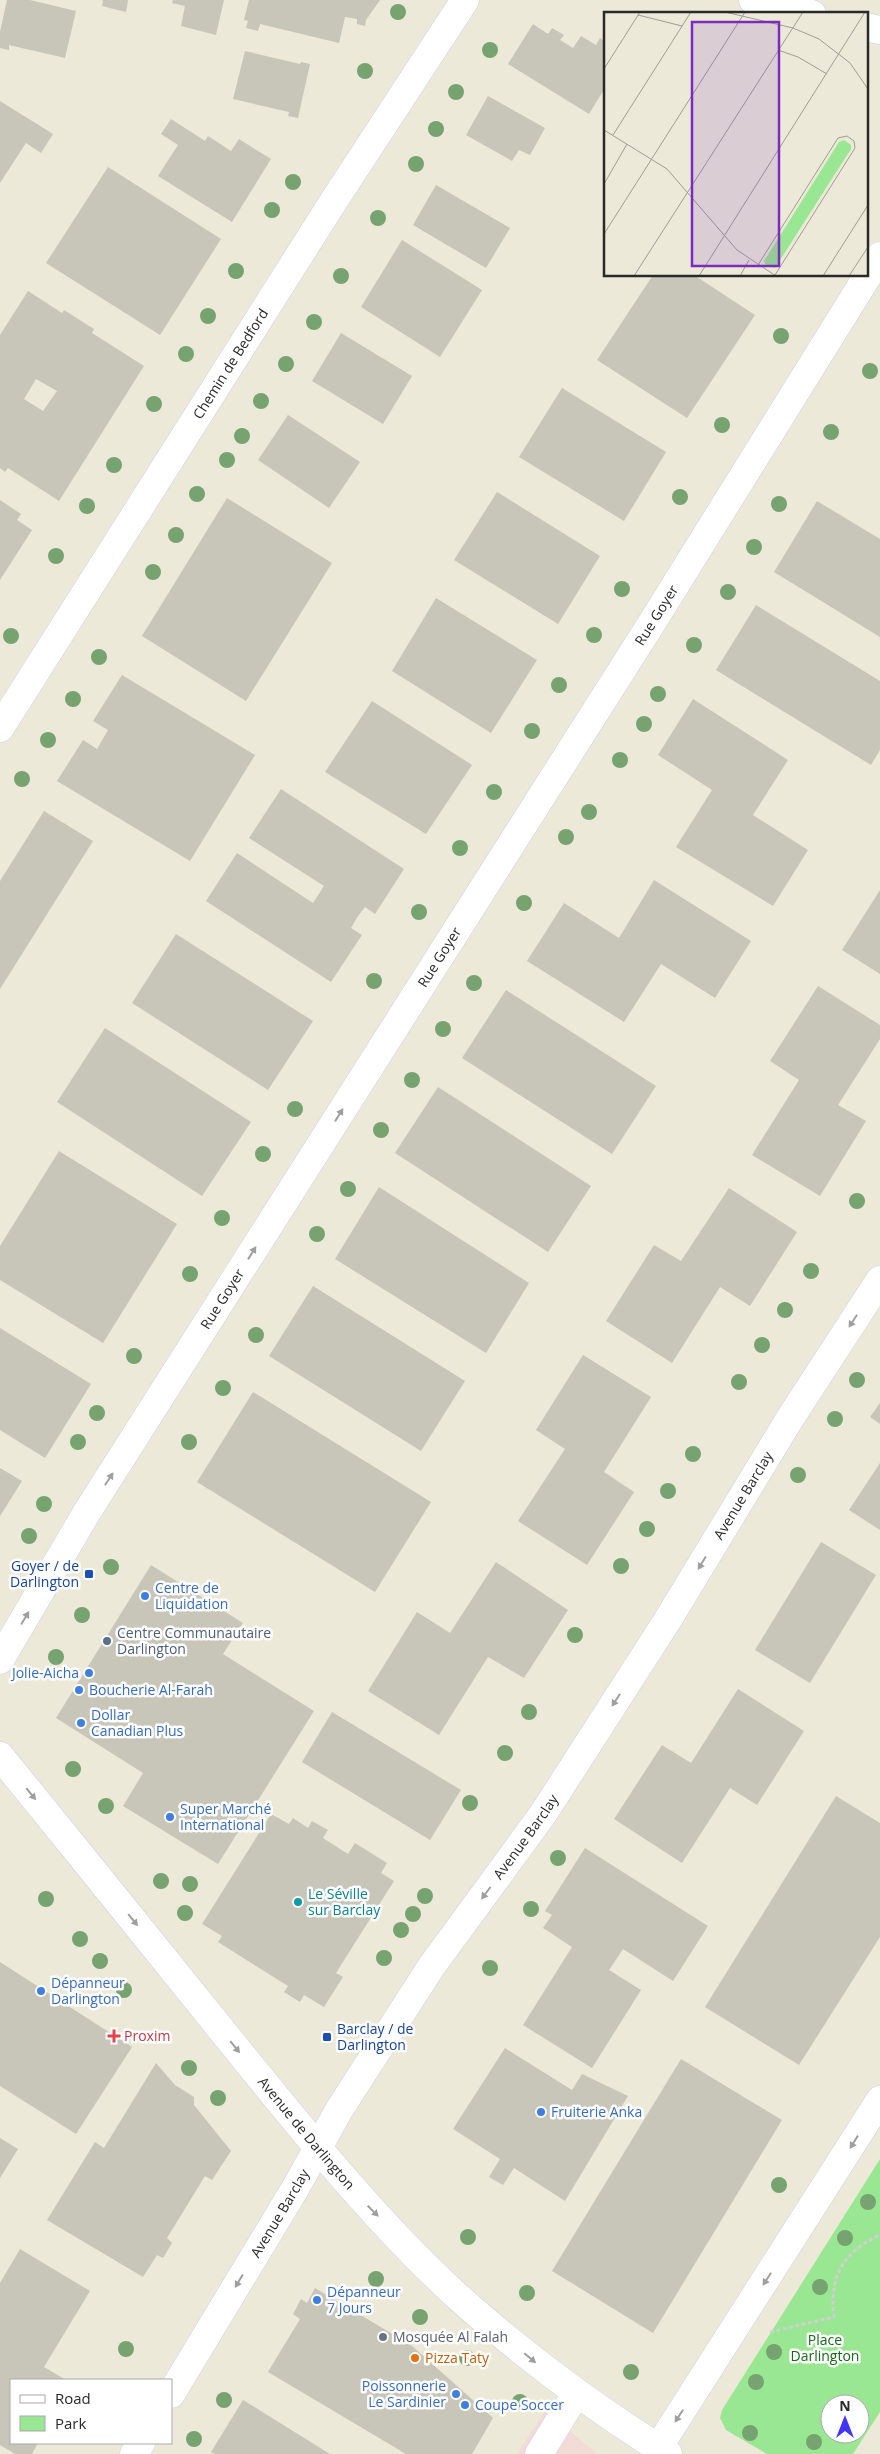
<svg xmlns="http://www.w3.org/2000/svg" width="880" height="2454" viewBox="0 0 880 2454" font-family="'Open Sans',sans-serif">
	<rect width="100%" height="100%" fill="#ede9d9"/>
	<polygon fill="#f4dcd6" points="545,2411 598,2454 517,2454"/>
	<path fill="#99e792" fill-rule="evenodd" d="M880,2159V2412L853,2454H767L726,2430L720,2418L722,2410ZM830,2404H860V2434H830Z"/>
	<g fill="#c8c5b9" fill-rule="evenodd">
		<polygon points="7,0 30,0 76,11 65,58 9,45 9,50 0,48 0,32"/>
		<polygon points="103,0 128,0 126,12 102,6"/>
		<polygon points="173,0 224,0 216,35 181,26 185,6 172,3"/>
		<polygon points="249,0 380,0 366,20 365,26 357,24 357,19 345,17 339,43 260,24 258,31 246,28 248,21 244,20"/>
		<polygon points="533,24 548,34 552,28 564,35 560,40 573,48 581,36 596,45 600,38 605,42 605,88 589,114 508,64"/>
		<polygon points="245,51 300,64 301,62 310,64 298,118 288,116 289,112 233,99"/>
		<polygon points="488,96 545,128 530,155 519,150 512,161 466,135"/>
		<polygon points="0,101 53,134 41,153 26,143 0,183"/>
		<polygon points="171,119 205,141 208,136 231,151 239,139 271,159 232,222 158,176 178,145 161,134"/>
		<polygon points="108,167 221,239 160,335 46,263"/>
		<polygon points="436,185 510,228 486,268 413,225"/>
		<polygon points="402,240 482,290 440,357 361,307"/>
		<polygon points="653,275 694,275 755,315 687,418 597,360"/>
		<path d="M28,291L62,313L64,310L94,329L92,333L144,366L59,501L8,468L5,472L0,468V335ZM36,379L57,391L43,411L24,399Z"/>
		<polygon points="341,333 412,376 383,424 312,381"/>
		<polygon points="562,388 666,452 624,521 519,457"/>
		<polygon points="288,415 360,462 329,508 258,460"/>
		<polygon points="497,492 600,556 558,624 454,560"/>
		<polygon points="227,498 332,563 246,701 142,636"/>
		<polygon points="0,500 21,514 17,520 32,530 0,580"/>
		<polygon points="817,501 880,539 880,637 774,572"/>
		<polygon points="436,598 537,660 491,733 392,671"/>
		<polygon points="756,605 880,681 880,750 871,765 716,670"/>
		<polygon points="122,675 255,755 190,861 57,781 83,740 97,749 108,730 93,721"/>
		<polygon points="693,699 788,760 753,815 808,850 773,906 676,847 712,790 658,755"/>
		<polygon points="372,701 472,765 426,834 325,772"/>
		<polygon points="281,789 404,869 375,914 365,907 358,916 351,928 362,935 331,982 206,901 237,853 313,903 324,886 249,838"/>
		<polygon points="44,811 93,841 0,989 0,881"/>
		<polygon points="654,880 751,941 715,998 661,964 624,1022 527,961 564,903 619,938"/>
		<polygon points="880,890 880,974 842,950"/>
		<polygon points="176,934 313,1021 268,1090 132,1003"/>
		<polygon points="818,986 880,1025 880,1039 838,1105 866,1121 820,1196 752,1155 799,1080 770,1061"/>
		<polygon points="506,990 656,1086 612,1154 462,1058"/>
		<polygon points="105,1028 251,1122 202,1196 57,1102"/>
		<polygon points="438,1087 591,1186 548,1252 395,1153"/>
		<polygon points="59,1151 177,1224 103,1343 0,1280 0,1246"/>
		<polygon points="379,1187 529,1283 486,1353 335,1259"/>
		<polygon points="729,1188 797,1232 750,1306 720,1287 672,1363 606,1321 654,1245 681,1261"/>
		<polygon points="313,1286 465,1381 421,1451 269,1356"/>
		<polygon points="0,1328 91,1384 45,1458 0,1430"/>
		<polygon points="583,1355 651,1397 604,1472 634,1492 587,1565 518,1521 565,1449 536,1430"/>
		<polygon points="253,1392 431,1502 375,1592 197,1482"/>
		<polygon points="880,1403 880,1424 870,1417"/>
		<polygon points="880,1463 880,1530 849,1510"/>
		<polygon points="0,1468 22,1481 0,1516"/>
		<polygon points="821,1542 876,1575 810,1683 755,1650"/>
		<polygon points="496,1562 568,1610 524,1678 488,1657 439,1735 368,1691 417,1612 450,1633"/>
		<polygon points="151,1565 243,1623 223,1654 314,1711 218,1864 123,1806 143,1773 56,1718"/>
		<polygon points="738,1689 804,1731 757,1805 730,1788 682,1863 614,1819 662,1745 691,1763"/>
		<polygon points="332,1712 461,1790 430,1840 302,1762"/>
		<polygon points="836,1796 880,1823 880,1937 799,2065 705,2007"/>
		<polygon points="271,1814 289,1824 293,1818 308,1828 312,1821 328,1830 323,1838 348,1854 355,1843 387,1863 381,1873 394,1881 336,1973 343,1977 324,2007 304,1995 300,2002 284,1992 288,1986 218,1942 222,1936 202,1924"/>
		<polygon points="585,1848 708,1926 673,1981 623,1949 609,1970 641,1990 592,2068 523,2025 572,1947 543,1928 552,1915 545,1911"/>
		<polygon points="0,1962 132,2047 76,2134 0,2086"/>
		<polygon points="505,2048 572,2090 582,2074 628,2096 565,2201 514,2168 503,2185 489,2177 500,2159 453,2129"/>
		<polygon points="681,2059 782,2120 653,2333 552,2271"/>
		<polygon points="156,2063 175,2085 194,2097 194,2105 231,2151 212,2180 205,2176 167,2238 172,2243 163,2258 157,2255 143,2277 47,2220 95,2142 104,2148"/>
		<polygon points="0,2138 18,2149 0,2178"/>
		<polygon points="20,2249 90,2291 44,2367 66,2380 11,2380 11,2443 38,2443 32,2454 15,2454 0,2445 0,2283"/>
		<polygon points="315,2288 411,2345 493,2418 472,2454 406,2454 268,2372 300,2319 293,2314 301,2299 307,2303"/>
		<polygon points="243,2400 330,2454 215,2454 211,2452"/>
	</g>
	<g fill="none" stroke-linecap="round" stroke-linejoin="round">
		<g stroke="#d0cfe3" stroke-width="29">
			<g id="minor">
				<polyline points="753,0 812,14"/>
				<polyline points="866,27 880,30"/>
				<path id="s1" d="M0,728L333,202L465,0"/>
				<path id="s2" d="M0,1660L87,1512L653,621L880,256"/>
				<path id="s3" d="M0,1756C75,1848 150,1941 224,2033C298,2124 371,2217 457,2296C525,2357 591,2406 668,2454"/>
				<path id="s4" d="M171,2394L296,2187L339,2110L431,1967L543,1814L667,1621L789,1420L880,1280"/>
				<polyline points="658,2448 880,2100"/>
				<polyline points="134,2454 141,2443"/>
				<polyline points="539,2454 576,2394"/>
			</g>
		</g>
		<path stroke="#d0d0d0" stroke-width="3" stroke-dasharray="4 2.5" stroke-linecap="butt" d="M770,2332L834,2317C829,2276 843,2252 880,2235"/>
		<use href="#minor" stroke="#fff" stroke-width="28"/>
	</g>
	<g fill="#76a36f">
		<circle cx="398" cy="12" r="8"/>
		<circle cx="490" cy="50" r="8"/>
		<circle cx="365" cy="71" r="8"/>
		<circle cx="456" cy="92" r="8"/>
		<circle cx="436" cy="129" r="8"/>
		<circle cx="416" cy="164" r="8"/>
		<circle cx="293" cy="182" r="8"/>
		<circle cx="272" cy="210" r="8"/>
		<circle cx="378" cy="218" r="8"/>
		<circle cx="236" cy="271" r="8"/>
		<circle cx="341" cy="276" r="8"/>
		<circle cx="208" cy="316" r="8"/>
		<circle cx="314" cy="322" r="8"/>
		<circle cx="781" cy="336" r="8"/>
		<circle cx="186" cy="354" r="8"/>
		<circle cx="286" cy="364" r="8"/>
		<circle cx="870" cy="371" r="8"/>
		<circle cx="261" cy="401" r="8"/>
		<circle cx="154" cy="404" r="8"/>
		<circle cx="722" cy="425" r="8"/>
		<circle cx="831" cy="432" r="8"/>
		<circle cx="242" cy="436" r="8"/>
		<circle cx="227" cy="460" r="8"/>
		<circle cx="114" cy="465" r="8"/>
		<circle cx="197" cy="494" r="8"/>
		<circle cx="680" cy="497" r="8"/>
		<circle cx="779" cy="504" r="8"/>
		<circle cx="87" cy="506" r="8"/>
		<circle cx="176" cy="535" r="8"/>
		<circle cx="754" cy="547" r="8"/>
		<circle cx="56" cy="556" r="8"/>
		<circle cx="153" cy="572" r="8"/>
		<circle cx="622" cy="589" r="8"/>
		<circle cx="728" cy="592" r="8"/>
		<circle cx="594" cy="635" r="8"/>
		<circle cx="11" cy="636" r="8"/>
		<circle cx="694" cy="645" r="8"/>
		<circle cx="99" cy="657" r="8"/>
		<circle cx="559" cy="685" r="8"/>
		<circle cx="658" cy="694" r="8"/>
		<circle cx="73" cy="699" r="8"/>
		<circle cx="644" cy="724" r="8"/>
		<circle cx="532" cy="731" r="8"/>
		<circle cx="48" cy="740" r="8"/>
		<circle cx="620" cy="760" r="8"/>
		<circle cx="22" cy="779" r="8"/>
		<circle cx="494" cy="792" r="8"/>
		<circle cx="589" cy="812" r="8"/>
		<circle cx="566" cy="837" r="8"/>
		<circle cx="460" cy="848" r="8"/>
		<circle cx="524" cy="903" r="8"/>
		<circle cx="419" cy="912" r="8"/>
		<circle cx="374" cy="981" r="8"/>
		<circle cx="474" cy="983" r="8"/>
		<circle cx="443" cy="1029" r="8"/>
		<circle cx="412" cy="1080" r="8"/>
		<circle cx="295" cy="1109" r="8"/>
		<circle cx="381" cy="1130" r="8"/>
		<circle cx="263" cy="1154" r="8"/>
		<circle cx="348" cy="1189" r="8"/>
		<circle cx="857" cy="1201" r="8"/>
		<circle cx="222" cy="1218" r="8"/>
		<circle cx="317" cy="1234" r="8"/>
		<circle cx="811" cy="1271" r="8"/>
		<circle cx="190" cy="1274" r="8"/>
		<circle cx="785" cy="1310" r="8"/>
		<circle cx="256" cy="1335" r="8"/>
		<circle cx="762" cy="1345" r="8"/>
		<circle cx="134" cy="1356" r="8"/>
		<circle cx="857" cy="1380" r="8"/>
		<circle cx="739" cy="1382" r="8"/>
		<circle cx="223" cy="1388" r="8"/>
		<circle cx="97" cy="1413" r="8"/>
		<circle cx="835" cy="1419" r="8"/>
		<circle cx="78" cy="1442" r="8"/>
		<circle cx="189" cy="1442" r="8"/>
		<circle cx="693" cy="1454" r="8"/>
		<circle cx="798" cy="1475" r="8"/>
		<circle cx="668" cy="1491" r="8"/>
		<circle cx="44" cy="1504" r="8"/>
		<circle cx="647" cy="1529" r="8"/>
		<circle cx="29" cy="1536" r="8"/>
		<circle cx="621" cy="1566" r="8"/>
		<circle cx="111" cy="1567" r="8"/>
		<circle cx="82" cy="1615" r="8"/>
		<circle cx="575" cy="1635" r="8"/>
		<circle cx="56" cy="1657" r="8"/>
		<circle cx="529" cy="1712" r="8"/>
		<circle cx="505" cy="1753" r="8"/>
		<circle cx="73" cy="1769" r="8"/>
		<circle cx="470" cy="1803" r="8"/>
		<circle cx="106" cy="1806" r="8"/>
		<circle cx="558" cy="1858" r="8"/>
		<circle cx="161" cy="1881" r="8"/>
		<circle cx="190" cy="1884" r="8"/>
		<circle cx="425" cy="1896" r="8"/>
		<circle cx="46" cy="1899" r="8"/>
		<circle cx="531" cy="1909" r="8"/>
		<circle cx="185" cy="1913" r="8"/>
		<circle cx="413" cy="1914" r="8"/>
		<circle cx="401" cy="1930" r="8"/>
		<circle cx="80" cy="1939" r="8"/>
		<circle cx="384" cy="1958" r="8"/>
		<circle cx="100" cy="1961" r="8"/>
		<circle cx="490" cy="1968" r="8"/>
		<circle cx="124" cy="1990" r="8"/>
		<circle cx="189" cy="2068" r="8"/>
		<circle cx="218" cy="2098" r="8"/>
		<circle cx="779" cy="2185" r="8"/>
		<circle cx="868" cy="2202" r="8"/>
		<circle cx="468" cy="2237" r="8"/>
		<circle cx="845" cy="2238" r="8"/>
		<circle cx="376" cy="2279" r="8"/>
		<circle cx="820" cy="2287" r="8"/>
		<circle cx="527" cy="2293" r="8"/>
		<circle cx="420" cy="2317" r="8"/>
		<circle cx="126" cy="2349" r="8"/>
		<circle cx="774" cy="2352" r="8"/>
		<circle cx="467" cy="2358" r="8"/>
		<circle cx="631" cy="2372" r="8"/>
		<circle cx="756" cy="2382" r="8"/>
		<circle cx="224" cy="2400" r="8"/>
		<circle cx="520" cy="2402" r="8"/>
		<circle cx="750" cy="2433" r="8"/>
		<circle cx="194" cy="2439" r="8"/>
		<circle cx="814" cy="2442" r="8"/>
	</g>
	<defs><path id="oneway-solid" d="M-6-.8H1V-3.2L6.5 0L1 3.2V.8H-6Z" transform="scale(1.25)"/></defs>
	<g fill="#9f9f9f">
		<use href="#oneway-solid" transform="translate(339 1115) rotate(-58)"/>
		<use href="#oneway-solid" transform="translate(252 1253) rotate(-58)"/>
		<use href="#oneway-solid" transform="translate(853 1321) rotate(123)"/>
		<use href="#oneway-solid" transform="translate(109 1479) rotate(-57)"/>
		<use href="#oneway-solid" transform="translate(702 1563) rotate(121)"/>
		<use href="#oneway-solid" transform="translate(25 1618) rotate(-59)"/>
		<use href="#oneway-solid" transform="translate(616 1700) rotate(123)"/>
		<use href="#oneway-solid" transform="translate(31 1794) rotate(51)"/>
		<use href="#oneway-solid" transform="translate(486 1893) rotate(127)"/>
		<use href="#oneway-solid" transform="translate(133 1920) rotate(51)"/>
		<use href="#oneway-solid" transform="translate(235 2047) rotate(51)"/>
		<use href="#oneway-solid" transform="translate(854 2142) rotate(122)"/>
		<use href="#oneway-solid" transform="translate(373 2211) rotate(45)"/>
		<use href="#oneway-solid" transform="translate(767 2279) rotate(123)"/>
		<use href="#oneway-solid" transform="translate(239 2281) rotate(121)"/>
		<use href="#oneway-solid" transform="translate(530 2358) rotate(40)"/>
		<use href="#oneway-solid" transform="translate(679 2416) rotate(123)"/>
	</g>
	<g fill="#1a4fb4" stroke="#fff" stroke-width="2">
		<rect x="84" y="1569" width="10" height="10" rx="2.5"/>
		<rect x="322" y="2032" width="10" height="10" rx="2.5"/>
	</g>
	<g fill="#3f7fe0" stroke="#fff" stroke-width="2">
		<circle cx="145" cy="1596" r="5"/>
		<circle cx="89" cy="1673" r="5"/>
		<circle cx="79" cy="1690" r="5"/>
		<circle cx="81" cy="1723" r="5"/>
		<circle cx="170" cy="1817" r="5"/>
		<circle cx="41" cy="1991" r="5"/>
		<circle cx="541" cy="2112" r="5"/>
		<circle cx="317" cy="2300" r="5"/>
		<circle cx="456" cy="2394" r="5"/>
		<circle cx="465" cy="2405" r="5"/>
	</g>
	<circle fill="#5c6f8a" stroke="#fff" stroke-width="2" cx="107" cy="1641" r="5"/>
	<circle fill="#0f9aa8" stroke="#fff" stroke-width="2" cx="298" cy="1902" r="5"/>
	<path fill="#e0444e" stroke="#fff" stroke-width="2" d="M111.5 2028.5h5v5h5v5h-5v5h-5v-5h-5v-5h5z"/>
	<circle fill="#6b7280" stroke="#fff" stroke-width="2" cx="383" cy="2337" r="5"/>
	<circle fill="#e8710a" stroke="#fff" stroke-width="2" cx="415" cy="2358" r="5"/>
	<g text-anchor="middle" stroke-width="5" stroke-linejoin="round" paint-order="stroke">
		<g font-size="14" fill="#292929" stroke="#fff">
			<text dy="5" stroke="none"><textPath href="#s1" startOffset="431">Chemin de Bedford</textPath></text>
			<text dy="5" stroke="none"><textPath href="#s2" startOffset="1234">Rue Goyer</textPath></text>
			<text dy="5" stroke="none"><textPath href="#s2" startOffset="829">Rue Goyer</textPath></text>
			<text dy="5" stroke="none"><textPath href="#s2" startOffset="424">Rue Goyer</textPath></text>
			<text dy="5" stroke="none"><textPath href="#s4" startOffset="1066">Avenue Barclay</textPath></text>
			<text dy="5" stroke="none"><textPath href="#s4" startOffset="661">Avenue Barclay</textPath></text>
			<text dy="5" stroke="none"><textPath href="#s3" startOffset="486">Avenue de Darlington</textPath></text>
			<text dy="5" stroke="none"><textPath href="#s4" startOffset="211">Avenue Barclay</textPath></text>
		</g>
		<g font-size="14" fill="#164399" stroke="#fff" text-anchor="end">
			<text x="79" y="1571">Goyer / de<tspan x="79" dy="16">Darlington</tspan></text>
			<text x="337" y="2034" text-anchor="start">Barclay / de<tspan x="337" dy="16">Darlington</tspan></text>
		</g>
		<g font-size="14" fill="#366cbe" stroke="#fff" text-anchor="start">
			<text x="155" y="1593">Centre de<tspan x="155" dy="16">Liquidation</tspan></text>
			<text x="79" y="1678" text-anchor="end">Jolie-Aicha</text>
			<text x="89" y="1695">Boucherie Al-Farah</text>
			<text x="91" y="1720">Dollar<tspan x="91" dy="16">Canadian Plus</tspan></text>
			<text x="180" y="1814">Super Marché<tspan x="180" dy="16">International</tspan></text>
			<text x="51" y="1988">Dépanneur<tspan x="51" dy="16">Darlington</tspan></text>
			<text x="551" y="2117">Fruiterie Anka</text>
			<text x="327" y="2297">Dépanneur<tspan x="327" dy="16">7 Jours</tspan></text>
			<text x="446" y="2391" text-anchor="end">Poissonnerie<tspan x="446" dy="16">Le Sardinier</tspan></text>
			<text x="475" y="2410">Coupe Soccer</text>
		</g>
		<g font-size="14" fill="#4e5e75" stroke="#fff" text-anchor="start">
			<text x="117" y="1638">Centre Communautaire<tspan x="117" dy="16">Darlington</tspan></text>
		</g>
		<g font-size="14" fill="#0d838f" stroke="#fff" text-anchor="start">
			<text x="308" y="1899">Le Séville<tspan x="308" dy="16">sur Barclay</tspan></text>
		</g>
		<g font-size="14" fill="#be3a42" stroke="#fff" text-anchor="start">
			<text x="124" y="2041">Proxim</text>
		</g>
		<g font-size="14" fill="#5b616d" stroke="#fff" text-anchor="start">
			<text x="393" y="2342">Mosquée Al Falah</text>
		</g>
		<g font-size="14" fill="#156a18" stroke="#fff">
			<text x="825" y="2345">Place<tspan x="825" dy="16">Darlington</tspan></text>
		</g>
		<g font-size="14" fill="#c56008" stroke="#fff" text-anchor="start">
			<text x="425" y="2363">Pizza Taty</text>
		</g>
	</g>
	<g transform="translate(604 12)">
		<rect width="264" height="264" fill="#ede9d9"/>
		<path d="M240,128L247,133V137L171,256L161,252L160,249L235,130Z" fill="#99e792"/>
		<path fill="none" stroke="#9f9c93" stroke-width="1" d="M121,0L189,16L215,27L246,51L264,77M34,3L78,14M174,38L194,45L223,62M0,57L36,0M0,118L63,157L133,238L172,264M9,123L87,0M0,172L23,132M0,222L141,0M154,253L234,126L243,124L250,129L251,136L171,263M30,264L199,0M95,264L261,0M136,264L145,248M219,264L264,193M245,264L264,235"/>
		<path fill="#7b2cbf" fill-opacity="0.15" stroke="#7b2cbf" stroke-width="2.5" d="M88,10H175V254H88Z"/>
		<rect width="264" height="264" fill="none" stroke="#292929" stroke-width="2.5"/>
	</g>
	<rect x="10" y="2379" width="162" height="65" fill="#ffffff" stroke="#a9a9a9"/>
	<rect x="20" y="2395" width="25" height="8" fill="#ffffff" stroke="#a9a9a9"/>
	<text x="55" y="2404" font-size="15" fill="#292929">Road</text>
	<rect x="20" y="2416" width="25" height="15" fill="#99e792" stroke="#a9a9a9"/>
	<text x="55" y="2429" font-size="15" fill="#292929">Park</text>
	<g transform="translate(845 2419)"><circle r="24" fill="#ffffff" stroke="#a9a9a9"/>
	<path d="M0-4L9 19L0 12L-9 19Z" fill="#4134ff"/>
	<text y="-8" font-size="14" font-weight="bold" text-anchor="middle" fill="#292929">N</text>
	</g>
</svg>
